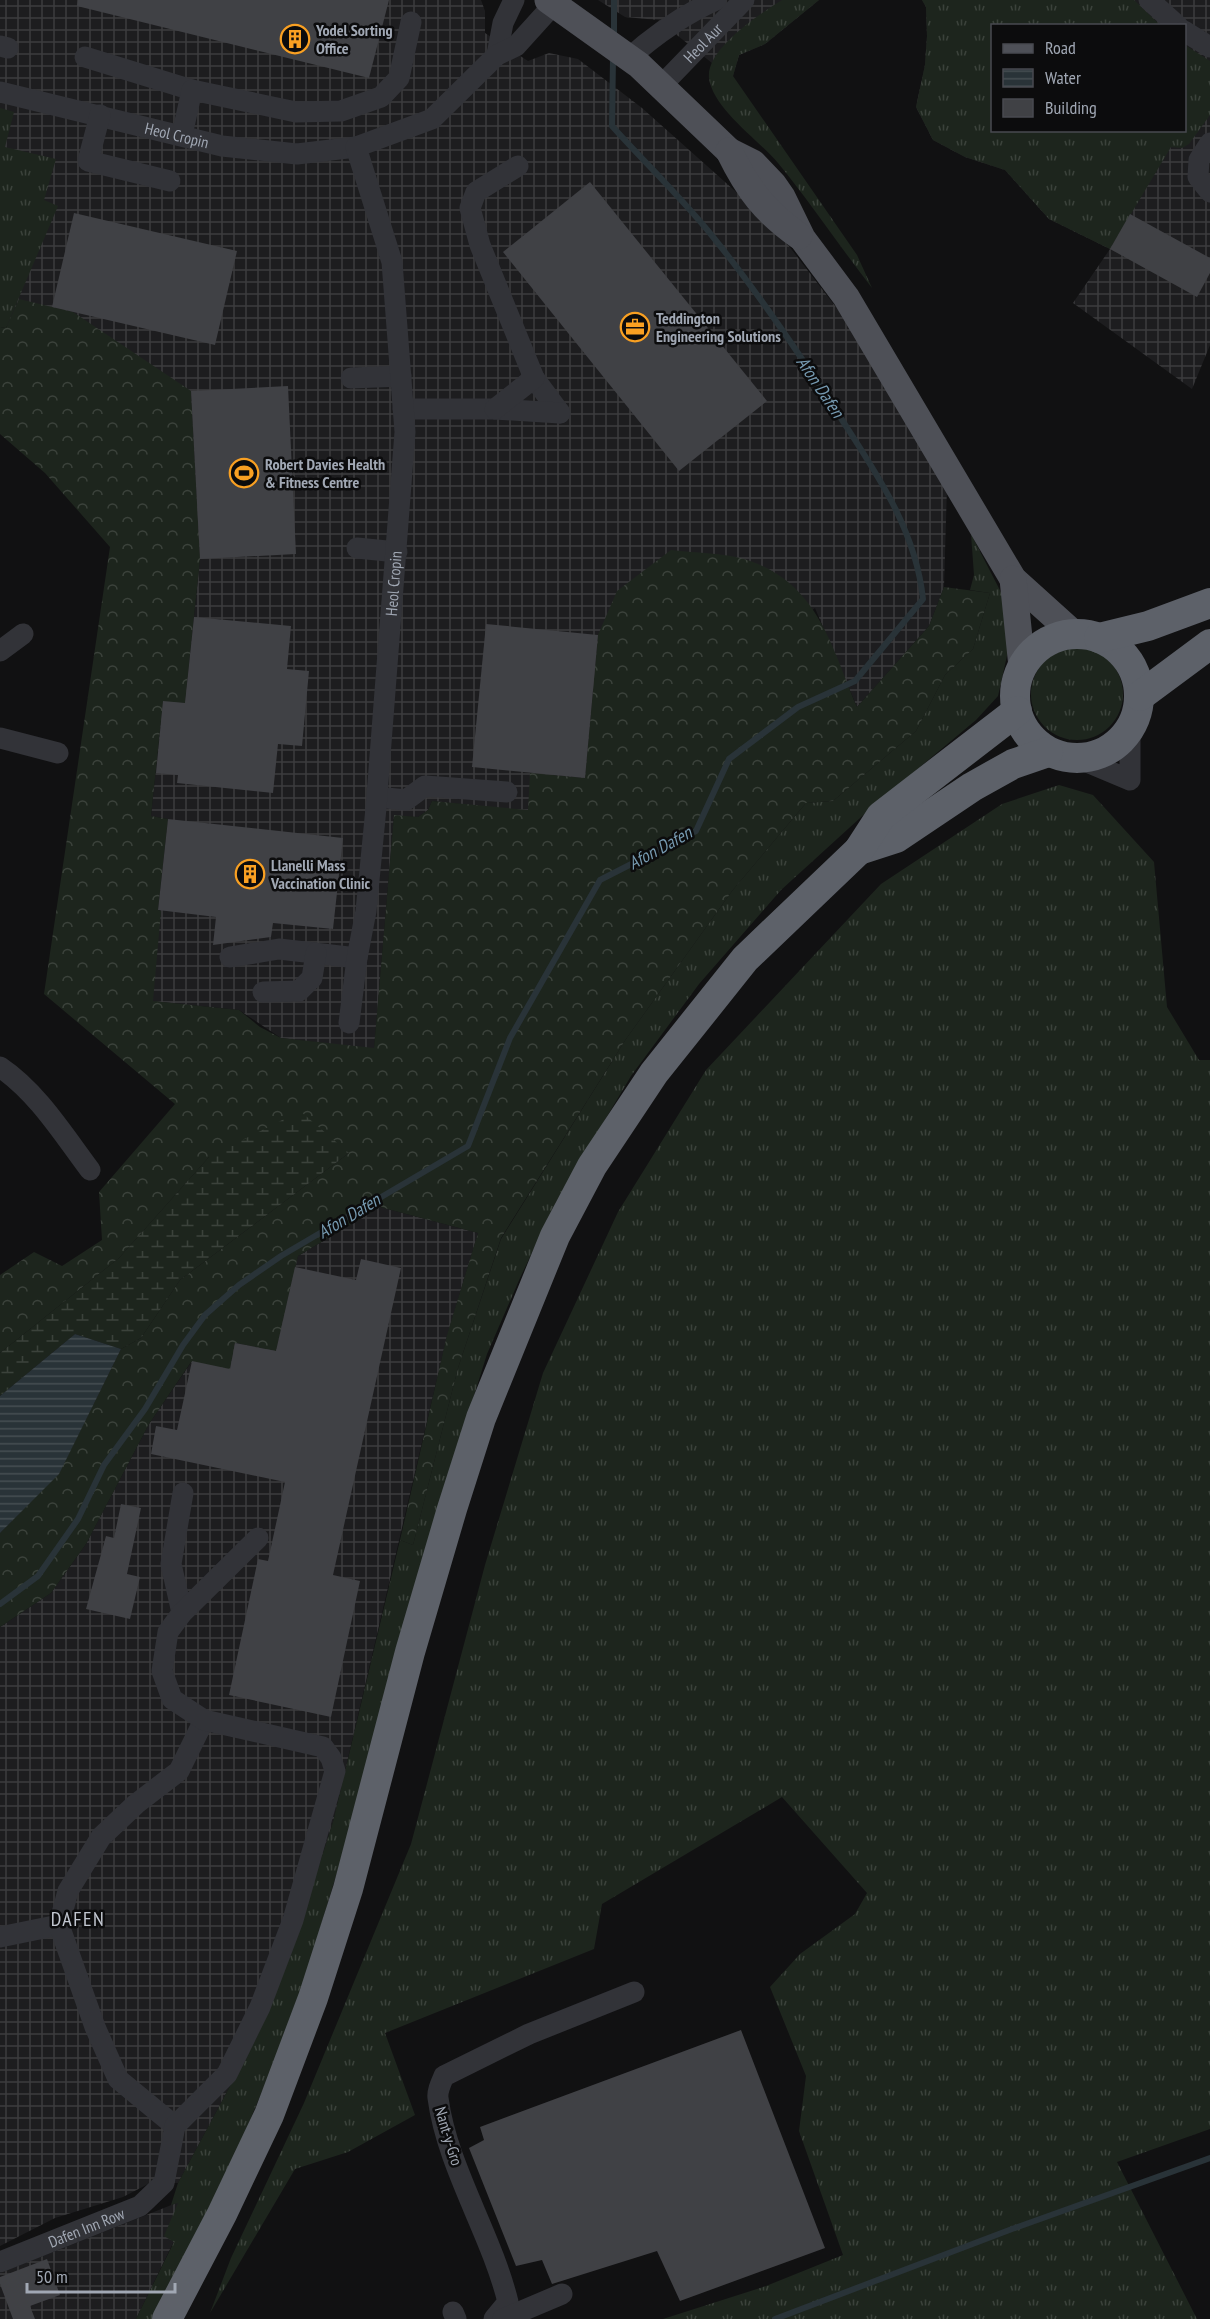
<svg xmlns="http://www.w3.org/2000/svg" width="1210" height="2319" viewBox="0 0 1210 2319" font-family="'PT Sans Narrow',sans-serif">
	<defs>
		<pattern id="industrial-grid" width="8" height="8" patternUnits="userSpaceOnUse" patternTransform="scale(1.5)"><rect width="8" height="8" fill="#1d1d1f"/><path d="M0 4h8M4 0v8" fill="none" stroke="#3b3b3d"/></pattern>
		<pattern id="grass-tufts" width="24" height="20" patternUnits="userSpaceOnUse" patternTransform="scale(1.5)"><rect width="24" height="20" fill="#1d251d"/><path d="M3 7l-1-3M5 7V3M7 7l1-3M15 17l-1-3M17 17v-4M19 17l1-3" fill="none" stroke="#3b423b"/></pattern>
		<pattern id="forest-crowns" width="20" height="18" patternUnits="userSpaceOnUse" patternTransform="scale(1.5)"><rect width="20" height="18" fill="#1d251d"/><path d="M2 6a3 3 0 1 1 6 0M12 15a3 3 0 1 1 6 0" fill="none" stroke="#3b423b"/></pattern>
		<pattern id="wetland-marsh" width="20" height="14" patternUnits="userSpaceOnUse" patternTransform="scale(1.5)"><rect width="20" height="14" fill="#1d251d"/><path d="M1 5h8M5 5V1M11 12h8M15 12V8" fill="none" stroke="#3b423b"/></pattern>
		<pattern id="water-rules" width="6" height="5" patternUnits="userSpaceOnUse" patternTransform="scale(1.5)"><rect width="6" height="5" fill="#293338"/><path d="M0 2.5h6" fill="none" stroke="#454e52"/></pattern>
	</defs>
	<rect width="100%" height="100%" fill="#111112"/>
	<g fill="url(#industrial-grid)" fill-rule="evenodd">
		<polygon points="0,0 481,0 485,11 485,33 528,61 549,53 578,59 642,108 772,224 842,315 947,486 944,587 929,626 857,707 815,608 585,778 528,811 432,801 428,810 418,817 394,816 374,1049 281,1038 239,1010 152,1001 168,819 151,816 163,701 185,703 200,559 73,312 0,327"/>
		<polygon points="598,0 819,0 765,44 739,55 733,76 712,63 658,20 625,17"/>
		<path d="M922,0H1210V345L1192,389L1073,303L1110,249L1049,219L1005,170L965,157L933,140L916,107L925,65L927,36L926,7ZM992,26H1184V130H992Z"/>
		<polygon points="380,1207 478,1233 447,1336 333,1822 300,1924 258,2034 178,2183 152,2182 123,2197 55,2218 0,2246 0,1627 51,1593 86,1544 149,1424 192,1361 235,1343 295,1267 298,1256"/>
		<polygon points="179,2202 174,2241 136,2319 0,2319 0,2273"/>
	</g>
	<g fill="url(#grass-tufts)">
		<path d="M782,0H819L765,44L739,55L733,76L857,255L872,288C840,247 811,203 778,163C759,140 713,109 709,78C706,49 760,14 782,0Z"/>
		<polygon points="922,0 1134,0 1160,25 992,26 992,130 1184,130 1185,45 1210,61 1210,115 1189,144 1182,148 1171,147 1110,249 1049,219 1005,170 965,157 933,140 916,107 925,65 927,36 926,7"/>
		<polygon points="0,108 14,112 5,147 56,159 44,200 58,206 6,328 0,327"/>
		<polygon points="971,534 1006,602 1008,651 998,696 976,720 871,808 781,890 699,984 631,1076 556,1202 520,1278 487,1354 414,1587 339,1866 301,1991 276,2058 230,2168 152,2319 136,2319 174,2242 164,2236 178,2203 171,2205 178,2183 258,2034 300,1924 333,1822 400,1540 413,1545 458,1368 501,1239 626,1039 732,891 806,803 833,801 916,731 945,675 973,649 990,593 970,590 974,575"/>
		<circle cx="1077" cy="694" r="46"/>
		<polygon points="1059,785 1093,795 1154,862 1167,1007 1199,1060 1210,1060 1210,2129 1117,2162 1197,2319 663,2319 766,2286 843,2255 799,2131 806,2076 770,1987 800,1954 855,1914 867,1893 782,1797 602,1904 594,1949 385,2033 415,2115 348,2152 295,2169 210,2313 231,2258 304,2103 411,1844 485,1565 543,1373 618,1212 706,1070 881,884 1002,804"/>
	</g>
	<path fill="url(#forest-crowns)" d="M19,299L73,312L191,391L200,559L185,703L163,702L151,816L168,819L158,910L161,911L153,1001L239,1010L260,1027L281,1038L374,1048L394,815L418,817L428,810L432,801L528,810L530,773L585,778L598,635L617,591L671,550C695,553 731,553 753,562C819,587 832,648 857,707L929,626L944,587L990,593L973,649L945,675L916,731L833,801L806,803L732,891L626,1039L501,1238L458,1368L413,1545L400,1540L447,1335L478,1233L380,1207L298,1256L276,1351L235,1343L230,1369L191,1362L149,1424L86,1544L51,1593L0,1627V1533L59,1473L121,1349L141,1338L180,1280L349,1153L209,1157L119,1258L0,1353V1275L34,1252L62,1266L102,1240L99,1192L175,1104L44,994L110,547L45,473L0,434V327L6,328Z"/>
	<polygon fill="url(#wetland-marsh)" points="300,1111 349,1153 180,1280 141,1338 121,1349 75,1334 0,1396 0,1353 119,1258 209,1157"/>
	<polygon fill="url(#water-rules)" points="75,1334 121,1349 59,1474 0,1533 0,1396"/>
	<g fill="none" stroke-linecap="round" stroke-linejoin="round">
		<g stroke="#293338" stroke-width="6">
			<polyline points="614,38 614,0"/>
			<path d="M0,1604L38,1576L78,1519L104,1465L145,1409L183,1345L205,1315L239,1285L281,1256L468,1146L510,1038L600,880L696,831L729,759L798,707L855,681L923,599C916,532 879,477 844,423C803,359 760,295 713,237C682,198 645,163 612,126L613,58"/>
			<polyline points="775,2319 1012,2229 1210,2158"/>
		</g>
	</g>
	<g fill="#404145">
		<polygon points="78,0 389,0 369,78 77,6"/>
		<polygon points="590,182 767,401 679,471 503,252"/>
		<polygon points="74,213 237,251 215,345 52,307"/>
		<polygon points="1130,214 1210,258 1210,273 1197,297 1110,249"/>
		<polygon points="288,386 296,554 200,559 191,391"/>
		<polygon points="194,617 291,626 287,669 309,671 302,746 278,744 273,793 177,783 178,775 156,773 163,701 185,703"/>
		<polygon points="486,624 598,635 585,778 472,767"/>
		<polygon points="168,819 343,838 333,929 273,923 271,937 213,945 216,917 158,910"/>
		<polygon points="361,1259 401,1268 333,1575 360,1581 331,1717 229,1695 258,1559 268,1561 285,1482 151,1454 156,1426 177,1430 192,1361 230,1369 235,1343 276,1351 295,1267 356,1280"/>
		<polygon points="121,1504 141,1508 127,1574 140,1577 130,1619 86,1609 106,1536 114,1538"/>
		<polygon points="741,2030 825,2248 680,2301 657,2251 552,2284 542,2260 516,2266 469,2148 484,2140 480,2127"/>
		<polygon points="47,2259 60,2295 30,2306 35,2319 13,2319 0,2284 0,2277"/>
	</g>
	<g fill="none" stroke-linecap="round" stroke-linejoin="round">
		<g stroke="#323338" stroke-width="21">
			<polyline points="1149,0 1178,26"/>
			<polyline points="1184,31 1210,47"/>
			<polyline points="0,46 8,48"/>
			<polyline points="497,55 503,23 514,0"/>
			<polyline points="85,57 192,90"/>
			<path d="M629,58C656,34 683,15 716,0"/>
			<path id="s1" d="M661,86L744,0"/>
			<path id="s2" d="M0,92L222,146L297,154L356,147"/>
			<polyline points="100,115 88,161 170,181"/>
			<polyline points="182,135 192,90 296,112 341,111 381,97 399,78 411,22"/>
			<polyline points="1210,143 1199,160 1198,177 1210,192"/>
			<polyline points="351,378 401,376"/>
			<polyline points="534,378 560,413"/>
			<polyline points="403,409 495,409 560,413"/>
			<polyline points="495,409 534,378 480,245 470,208 476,192 518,166"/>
			<polyline points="357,548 397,552"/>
			<polyline points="0,651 23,634"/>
			<polyline points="0,738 58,753"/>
			<polyline points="1080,759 1130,780 1130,730"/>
			<polyline points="377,797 406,800 425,786 507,792"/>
			<polyline points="230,957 279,949 357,958"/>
			<polyline points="263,992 299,991 312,978 316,953"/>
			<path id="s3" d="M349,1023L357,958L366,911L376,808L405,432L392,262L356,147L432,119L497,55L516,46L554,4"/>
			<path d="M0,1067C37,1092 63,1134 90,1170"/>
			<polyline points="182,1613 171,1564 183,1493"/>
			<polyline points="0,1937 59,1925"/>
			<polyline points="175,2126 118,2079 95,2027 59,1925 68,1891 101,1837 136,1804 179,1771 204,1720"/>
			<path id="s4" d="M0,2262L140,2206L164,2183L175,2126L227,2074L260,2007L293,1920L335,1771L331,1758L323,1747L204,1720L172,1699L162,1671L168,1632L182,1613L258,1538"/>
			<polyline points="453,2312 456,2319"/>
			<path d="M494,2319L508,2302C491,2233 447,2167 438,2098C437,2091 441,2083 444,2076L529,2034L634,1992"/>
			<polyline points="503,2319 562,2294"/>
		</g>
		<g stroke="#4e5057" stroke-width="27">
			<polyline points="548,0 639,65 729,151 753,163 773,184 782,197 802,238 846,297 1013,579 1074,634"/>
			<path d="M729,151C748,190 764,211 799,236"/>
			<polyline points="1013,579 1022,667"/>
		</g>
		<g stroke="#5d6169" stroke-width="30">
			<circle cx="1077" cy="696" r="62"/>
			<polyline points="1099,638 1148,626 1210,603"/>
			<polyline points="1140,696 1210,644"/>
			<polyline points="859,850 896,838 972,787 1013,764 1048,752"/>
			<polyline points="167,2319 222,2214 269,2115 313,1998 348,1889 410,1652 452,1509 481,1418 555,1236 592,1166 654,1073 745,959 859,850 881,816 1017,711"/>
		</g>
	</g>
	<defs>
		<g id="building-ring" transform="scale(1.5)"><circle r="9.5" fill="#0c0c0d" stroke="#f9a022" stroke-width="1.5"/><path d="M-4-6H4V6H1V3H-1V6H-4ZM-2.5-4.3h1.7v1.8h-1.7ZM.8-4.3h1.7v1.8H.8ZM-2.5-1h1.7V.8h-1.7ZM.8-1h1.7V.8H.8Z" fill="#f9a022"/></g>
		<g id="office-ring" transform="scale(1.5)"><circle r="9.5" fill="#0c0c0d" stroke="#f9a022" stroke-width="1.5"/><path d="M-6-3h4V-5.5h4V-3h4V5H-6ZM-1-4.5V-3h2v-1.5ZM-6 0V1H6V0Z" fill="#f9a022"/></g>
		<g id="stadium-ring" transform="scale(1.5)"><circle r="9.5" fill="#0c0c0d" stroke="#f9a022" stroke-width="1.5"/><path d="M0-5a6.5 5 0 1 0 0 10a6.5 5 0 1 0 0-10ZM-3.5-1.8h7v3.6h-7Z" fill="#f9a022"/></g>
	</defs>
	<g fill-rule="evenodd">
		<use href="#building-ring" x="295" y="39"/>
		<use href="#office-ring" x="635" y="327"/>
		<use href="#stadium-ring" x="244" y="473"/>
		<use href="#building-ring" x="250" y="874"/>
	</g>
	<g text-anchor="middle" stroke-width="5" stroke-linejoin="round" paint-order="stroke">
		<g font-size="16" font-weight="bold" fill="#a1a8b4" stroke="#0c0c0d" text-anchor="start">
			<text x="316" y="36">Yodel Sorting<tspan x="316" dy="18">Office</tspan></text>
			<text x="656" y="324">Teddington<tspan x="656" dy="18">Engineering Solutions</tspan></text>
			<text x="265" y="470">Robert Davies Health<tspan x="265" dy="18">&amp; Fitness Centre</tspan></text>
			<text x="271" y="871">Llanelli Mass<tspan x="271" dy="18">Vaccination Clinic</tspan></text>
		</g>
		<g font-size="16" fill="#a1a8b4" stroke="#0c0c0d">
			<text dy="6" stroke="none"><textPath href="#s1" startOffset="60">Heol Aur</textPath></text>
			<text dy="6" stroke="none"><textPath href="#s2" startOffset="182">Heol Cropin</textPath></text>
			<text dy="6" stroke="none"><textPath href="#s3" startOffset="442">Heol Cropin</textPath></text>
			<text transform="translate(449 2136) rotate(73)" y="6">Nant-y-Gro</text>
			<text dy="6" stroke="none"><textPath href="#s4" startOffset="93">Dafen Inn Row</textPath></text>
		</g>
		<g font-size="18" font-style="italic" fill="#769ab1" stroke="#0c0c0d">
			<text transform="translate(820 387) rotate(56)" y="6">Afon Dafen</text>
			<text transform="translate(660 848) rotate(-29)" y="6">Afon Dafen</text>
			<text transform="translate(349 1216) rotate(-31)" y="6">Afon Dafen</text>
		</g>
		<g font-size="20" letter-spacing="1.5" fill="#c2c7d0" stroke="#0c0c0d">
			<text x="78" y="1926">DAFEN</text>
		</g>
	</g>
	<rect x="991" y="24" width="195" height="108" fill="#0c0c0d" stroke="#484a50" stroke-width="1.5"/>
	<rect x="1003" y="44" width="30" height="9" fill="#4e5057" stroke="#484a50" stroke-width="1.5"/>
	<text x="1045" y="54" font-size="18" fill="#a1a8b4">Road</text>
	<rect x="1003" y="69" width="30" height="18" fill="url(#water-rules)" stroke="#484a50" stroke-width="1.5"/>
	<text x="1045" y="84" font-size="18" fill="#a1a8b4">Water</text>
	<rect x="1003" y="99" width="30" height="18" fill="#404145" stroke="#484a50" stroke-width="1.5"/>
	<text x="1045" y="114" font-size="18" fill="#a1a8b4">Building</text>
	<path d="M27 2283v9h148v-9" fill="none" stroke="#a1a8b4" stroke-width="3"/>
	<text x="36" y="2283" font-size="18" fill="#a1a8b4" stroke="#0c0c0d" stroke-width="4.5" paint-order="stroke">50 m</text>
</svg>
